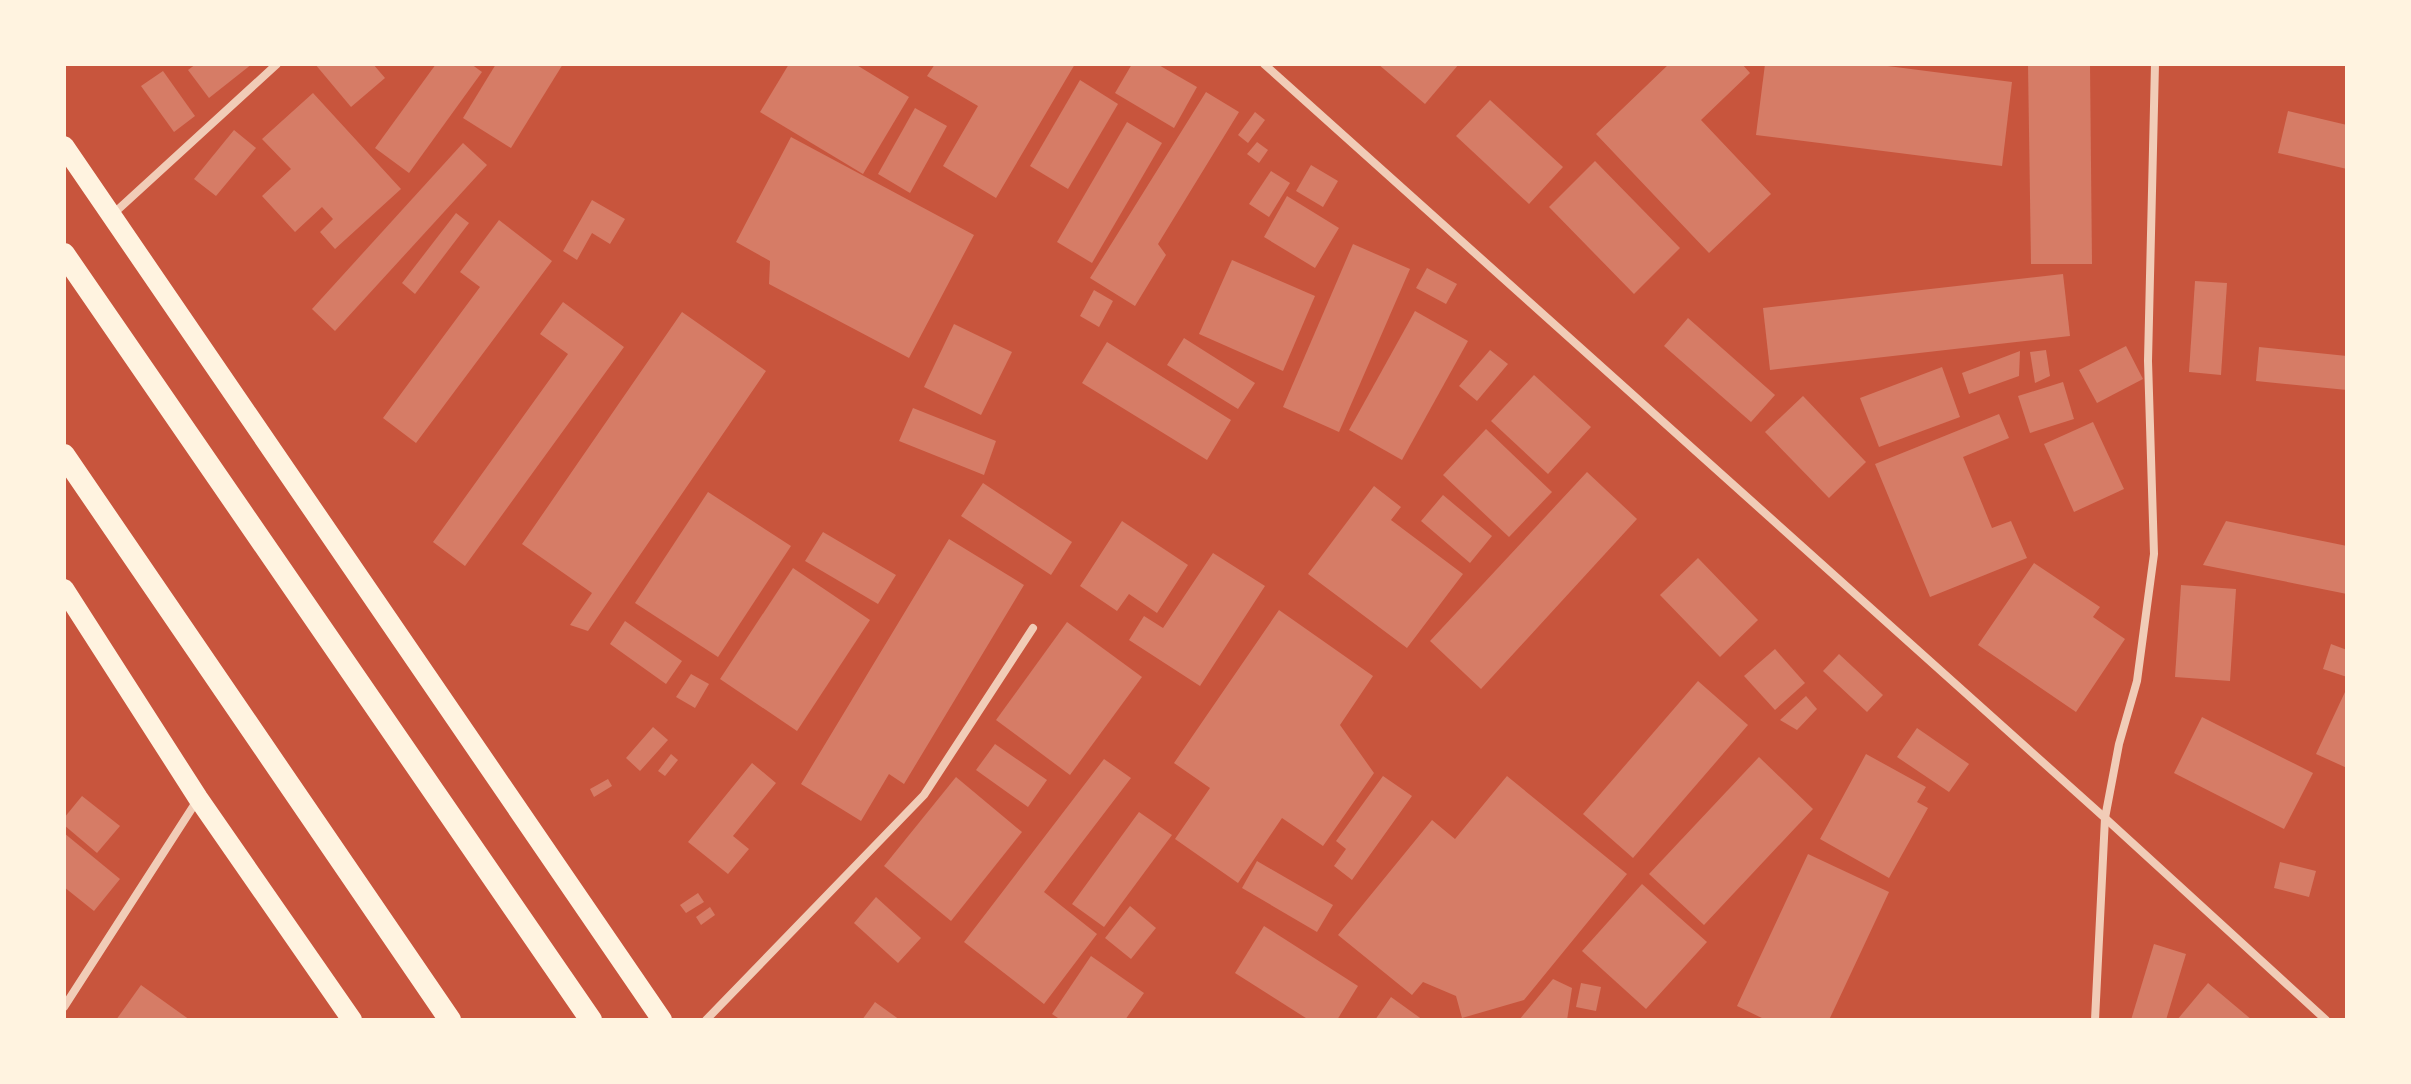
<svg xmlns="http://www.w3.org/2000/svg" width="2411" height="1084" font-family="Jost,sans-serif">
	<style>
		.building { fill: #d67c66 }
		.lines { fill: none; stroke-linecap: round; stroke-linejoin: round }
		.minor { stroke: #f1ccb7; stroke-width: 8 }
		.primary { stroke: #fff3e0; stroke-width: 20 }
		.trunk { stroke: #fff3e0; stroke-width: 22 }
	</style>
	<rect width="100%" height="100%" fill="#c8553d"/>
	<g class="building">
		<polygon points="196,64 252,64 209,98 188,70"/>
		<polygon points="315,64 373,64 385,78 351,107"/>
		<polygon points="436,64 471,64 482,72 409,173 375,148"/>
		<polygon points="496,64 563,64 511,148 463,118"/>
		<polygon points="789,64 855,64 909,97 863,174 760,112"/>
		<polygon points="935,64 1075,64 996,198 943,166 978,106 927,76"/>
		<polygon points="1132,64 1157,64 1197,87 1174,128 1115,93"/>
		<polygon points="1378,64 1459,64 1425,104"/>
		<polygon points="1669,64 1742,64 1750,73 1701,120 1771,194 1709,253 1596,134"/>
		<polygon points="1765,64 1872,64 2012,82 2002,166 1756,135"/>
		<polygon points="2028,64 2090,64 2092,264 2031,264"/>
		<polygon points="163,71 195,116 174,132 141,86"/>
		<polygon points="1080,80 1118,104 1068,189 1030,166"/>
		<polygon points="1206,92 1239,112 1158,244 1166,255 1135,306 1090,278"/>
		<polygon points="313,93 401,189 335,249 320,232 333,219 322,207 295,232 262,196 291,169 262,139"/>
		<polygon points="1490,100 1563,167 1529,204 1456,136"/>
		<polygon points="915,108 947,126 910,193 878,174"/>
		<polygon points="2288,111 2347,125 2347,169 2278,153"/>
		<polygon points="1255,112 1265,120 1248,143 1238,135"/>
		<polygon points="1127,122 1162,143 1092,263 1057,242"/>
		<polygon points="234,130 256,148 216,196 194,179"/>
		<polygon points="791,137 974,235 909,358 769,284 770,261 736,242"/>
		<polygon points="1257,142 1268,150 1259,163 1247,154"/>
		<polygon points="463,143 487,165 335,331 312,309"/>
		<polygon points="1595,161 1680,248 1634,294 1549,207"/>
		<polygon points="1311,165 1338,181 1323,207 1296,191"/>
		<polygon points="1271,171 1290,183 1269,217 1249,204"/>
		<polygon points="1287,196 1339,228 1315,268 1264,237"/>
		<polygon points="592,200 625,219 610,244 592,233 577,260 563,251"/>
		<polygon points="456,213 469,223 415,294 402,283"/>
		<polygon points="499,220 552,261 416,443 383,418 480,287 460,272"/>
		<polygon points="1353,244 1410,269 1339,432 1283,407"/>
		<polygon points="1232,260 1315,296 1283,371 1199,334"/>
		<polygon points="1427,268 1457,284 1446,304 1416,288"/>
		<polygon points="2063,274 2070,336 1770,370 1763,308"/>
		<polygon points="2195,281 2227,283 2221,375 2189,372"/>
		<polygon points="1094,290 1113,301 1099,327 1080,316"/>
		<polygon points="563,302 624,347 465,566 433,542 568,354 540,334"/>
		<polygon points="1415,311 1468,341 1402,460 1349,430"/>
		<polygon points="682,312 766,371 588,631 570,625 592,593 522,544"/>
		<polygon points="1688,318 1775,395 1751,422 1664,346"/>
		<polygon points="954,324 1012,352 981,415 924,387"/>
		<polygon points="1184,338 1255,383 1238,409 1167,365"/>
		<polygon points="1107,342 1231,420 1207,460 1082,383"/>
		<polygon points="2126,346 2143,379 2097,403 2079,370"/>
		<polygon points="2259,347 2347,356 2347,390 2256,381"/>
		<polygon points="1490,350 1508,364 1477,401 1459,386"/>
		<polygon points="2046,350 2050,376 2035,383 2030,352"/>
		<polygon points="2020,351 2019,376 1969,394 1962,373"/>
		<polygon points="1942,367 1960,417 1879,447 1860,398"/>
		<polygon points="1534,375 1591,427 1548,474 1491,421"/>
		<polygon points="2063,382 2074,419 2030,433 2018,396"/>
		<polygon points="1803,396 1866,462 1829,498 1765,432"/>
		<polygon points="913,408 996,441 984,475 899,441"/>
		<polygon points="1999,414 2009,438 1963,457 1992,528 2011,521 2027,558 1930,597 1875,464"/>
		<polygon points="2093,422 2124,489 2074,512 2044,444"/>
		<polygon points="1486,429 1552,492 1509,537 1443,475"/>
		<polygon points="1587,472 1637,519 1481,689 1430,641"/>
		<polygon points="983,483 1072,542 1051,575 961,516"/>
		<polygon points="1374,486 1401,507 1391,520 1463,574 1407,648 1308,574"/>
		<polygon points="708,492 791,546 718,657 635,603"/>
		<polygon points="1443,495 1492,536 1470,563 1421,521"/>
		<polygon points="1122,521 1188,565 1157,613 1129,594 1117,611 1080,586"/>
		<polygon points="2226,521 2347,546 2347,594 2203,565"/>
		<polygon points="823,532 896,575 878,604 805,561"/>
		<polygon points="949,539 1024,585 904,784 889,774 861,821 801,784"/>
		<polygon points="1213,553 1265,586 1200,686 1129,640 1144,616 1163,628"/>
		<polygon points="1698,558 1758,620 1720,657 1660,595"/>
		<polygon points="2034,563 2100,607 2093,617 2125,639 2076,712 1978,645"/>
		<polygon points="793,568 870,620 797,731 720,679"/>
		<polygon points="2181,585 2236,589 2230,681 2175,677"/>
		<polygon points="1279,610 1373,676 1340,725 1374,773 1323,846 1282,818 1238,883 1175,839 1210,788 1174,763"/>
		<polygon points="625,621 682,661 666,684 610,644"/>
		<polygon points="1067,622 1142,677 1070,775 996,720"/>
		<polygon points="2331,644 2347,650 2347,677 2323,669"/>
		<polygon points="1775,649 1805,683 1775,710 1744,676"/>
		<polygon points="1839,654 1883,695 1867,712 1823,671"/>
		<polygon points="691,674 709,684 695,708 676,697"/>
		<polygon points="1698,681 1748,725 1633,858 1583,814"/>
		<polygon points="2345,692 2347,693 2347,768 2316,754"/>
		<polygon points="1806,696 1817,709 1797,730 1780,720"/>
		<polygon points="2202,717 2313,773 2284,829 2174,773"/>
		<polygon points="653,727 668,740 640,771 626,758"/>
		<polygon points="1917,728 1969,764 1949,792 1897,757"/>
		<polygon points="995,744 1047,780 1028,807 976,770"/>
		<polygon points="671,754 678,760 665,776 658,771"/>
		<polygon points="1866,754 1926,787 1917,802 1928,808 1889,878 1820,839"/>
		<polygon points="1759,757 1813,809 1704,925 1649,874"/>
		<polygon points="1104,759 1131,778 1044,892 1097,934 1044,1004 964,942"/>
		<polygon points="752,763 776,783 733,836 749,849 728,874 688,842"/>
		<polygon points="1383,776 1412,796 1352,880 1334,866 1346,849 1336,841"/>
		<polygon points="1507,776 1627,874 1524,1000 1462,1018 1456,996 1423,982 1412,995 1338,935 1432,820 1455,839"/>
		<polygon points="956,777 1022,832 951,921 884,866"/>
		<polygon points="608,779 612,786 594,797 590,789"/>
		<polygon points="82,796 120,826 97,853 64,825 64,818"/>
		<polygon points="1139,812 1172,835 1104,927 1072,904"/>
		<polygon points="64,833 120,879 94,911 64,887"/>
		<polygon points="1808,854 1889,892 1829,1020 1766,1020 1737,1006"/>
		<polygon points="1257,861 1333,905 1317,932 1242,888"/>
		<polygon points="2280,862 2316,871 2309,897 2274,888"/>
		<polygon points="1642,884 1707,942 1646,1009 1582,951"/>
		<polygon points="698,893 704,902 686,913 680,905"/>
		<polygon points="876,897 921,938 898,963 854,923"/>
		<polygon points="1130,906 1156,928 1131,959 1105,938"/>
		<polygon points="710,907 715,915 701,925 696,917"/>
		<polygon points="1264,926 1358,986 1337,1020 1309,1020 1235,973"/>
		<polygon points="2154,944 2186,954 2166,1020 2131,1020"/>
		<polygon points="1091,956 1144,993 1125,1020 1061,1020 1052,1014"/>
		<polygon points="1553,979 1572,988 1567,1020 1519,1020"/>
		<polygon points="1581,983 1601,987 1596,1011 1576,1007"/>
		<polygon points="2208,983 2252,1020 2177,1020"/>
		<polygon points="141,985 190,1020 116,1020"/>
		<polygon points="1391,997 1423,1020 1375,1020"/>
		<polygon points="875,1002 900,1020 862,1020"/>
	</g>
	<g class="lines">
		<g class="minor">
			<polyline points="1264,64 2105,818 2326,1020"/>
			<polyline points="112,215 277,64"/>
			<polyline points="64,1007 198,799"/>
			<polyline points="706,1020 924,795 1033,628"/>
			<polyline points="2095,1020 2105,818 2119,744 2137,681 2154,554 2148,361 2155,64"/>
		</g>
		<g class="primary">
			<polyline points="64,146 662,1020"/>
			<polyline points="64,589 198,798 352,1020"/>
		</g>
		<g class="trunk">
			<polyline points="64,254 591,1020"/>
			<polyline points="64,455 450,1020"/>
		</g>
	</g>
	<rect width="2411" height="1084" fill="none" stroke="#fff3e0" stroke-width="132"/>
</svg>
